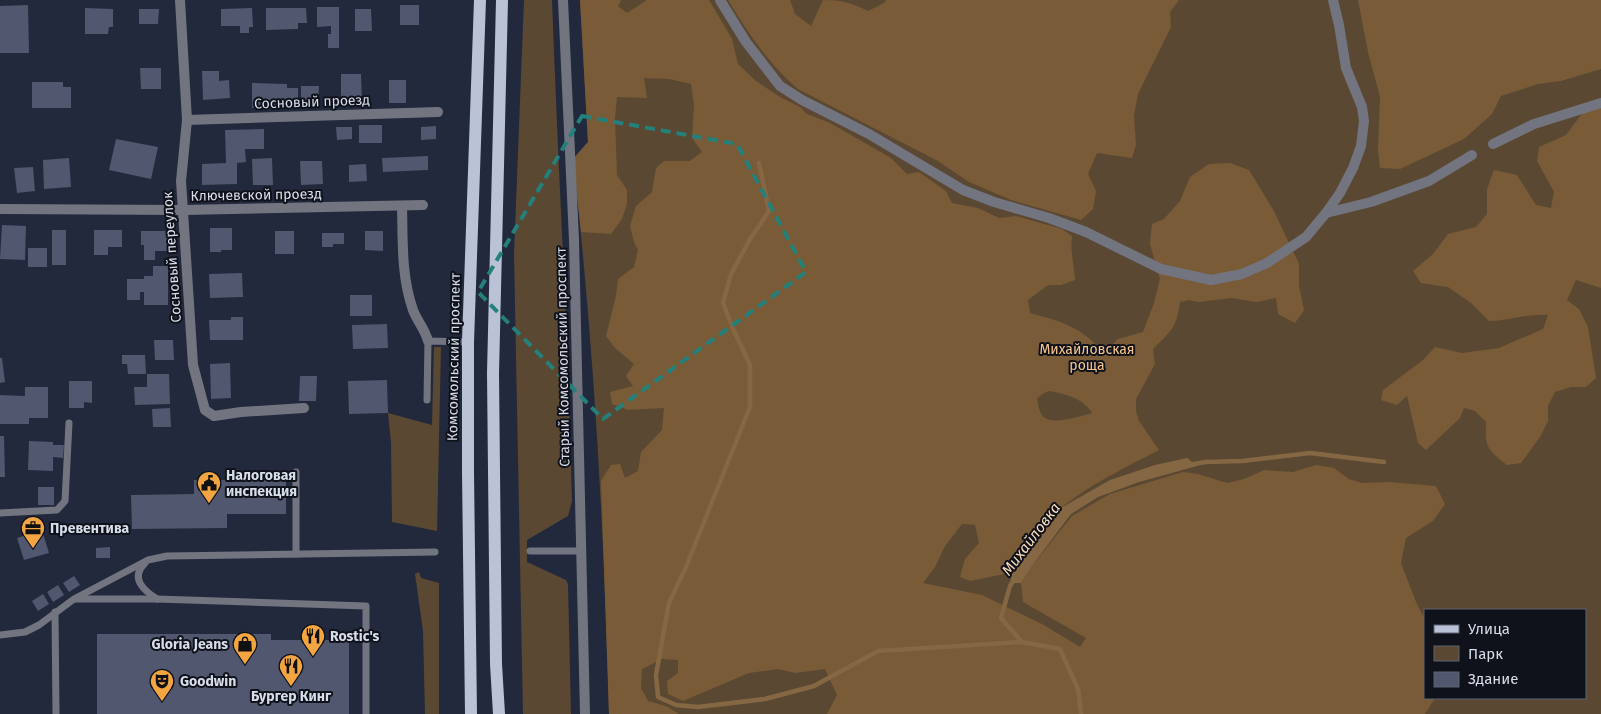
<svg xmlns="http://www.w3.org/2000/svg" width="1601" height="714" font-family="'Fira Sans',sans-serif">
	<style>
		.green { fill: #5b4832; fill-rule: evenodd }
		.forest { fill: #795b38; fill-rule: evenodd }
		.water { fill: #866744 }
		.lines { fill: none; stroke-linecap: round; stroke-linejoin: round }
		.stream { stroke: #866744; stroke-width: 4.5 }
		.building { fill: #50576e }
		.service { stroke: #727580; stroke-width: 7 }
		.pedestrian { stroke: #727580; stroke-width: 10 }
		.minor { stroke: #727580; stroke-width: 10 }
		.primary { stroke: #bac2d8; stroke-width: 12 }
		.marked { fill: none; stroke: #23807a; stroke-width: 4; stroke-dasharray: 10 6; stroke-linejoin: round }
		.labels { text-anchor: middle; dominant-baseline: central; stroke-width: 4; stroke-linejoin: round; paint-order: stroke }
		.street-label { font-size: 14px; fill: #d8ddea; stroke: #0f121b }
		.park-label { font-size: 14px; fill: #f8c58c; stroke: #0f121b }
		.poi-label { font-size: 14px; font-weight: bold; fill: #d8ddea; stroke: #0f121b; text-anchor: start }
		.water-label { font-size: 15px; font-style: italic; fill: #fcddbb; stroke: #0f121b }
	</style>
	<rect width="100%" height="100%" fill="#22293c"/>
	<g class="green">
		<path d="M524 0H552C558 167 568 334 572 501L568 516 527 540V562L566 580 568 584 571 714H523L514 254Z"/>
		<path d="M580 0H1601V714H609C604 529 594 344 573 159L588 142ZM1425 610H1585V698H1425Z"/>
		<polygon points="434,347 441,347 437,531 392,522 391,443 388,413 432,425"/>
		<polygon points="419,572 421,578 439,583 439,714 425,714 423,631 415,574"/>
	</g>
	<g class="forest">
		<path d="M580 0H621L618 6 627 13 647 0H709L732 39 738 64 756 81 780 97 800 107 807 114 830 123 891 158 907 174 919 172 946 191 952 203 978 208 999 218 1016 216 1062 229 1072 236C1070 252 1074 264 1075 280L1061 285H1048L1028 300 1030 313C1064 322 1078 326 1104 352L1118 339 1143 332 1154 303 1160 279 1150 244 1152 224 1164 219 1180 201 1190 177 1209 164 1230 163 1249 170 1274 211 1299 264V286L1304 310 1295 323 1278 314 1276 298 1257 302 1231 298 1198 302 1189 300 1180 302C1177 328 1170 332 1153 349L1155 364 1136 399V411L1139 421 1159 450C1126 467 1091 484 1062 507 1043 522 1023 553 1009 573L970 581 960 577 965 559 979 543 975 525 962 524 945 546 935 567 923 583 982 595 1042 624 1080 647 1086 638 1023 602 1021 583 1034 563 1072 516 1110 494 1183 472 1198 474 1227 483 1244 479 1264 470 1293 472 1316 465 1334 468 1349 479 1362 483 1389 482 1436 486 1445 504 1433 521 1406 538 1401 563 1416 602 1425 620V698H1435L1425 714H827L837 695 825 669 796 673 778 669 749 673 683 701 668 694 667 681 678 673V660L662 659 642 669 641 688 648 701 666 706 679 714H609L601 481 611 465 620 464 625 478 638 471 641 452 662 430 664 408 628 410 612 404 610 392 633 386 626 376 634 364 615 348 606 336 616 296 618 279 634 267 638 250 634 242 630 226 636 206 652 192 656 168 664 161H690L702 152 692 138 694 105 691 84 669 79 644 78 647 98 617 97 615 118 617 175 627 190V204L622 219 611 234 581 232 573 159 588 142ZM1049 391C1065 394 1083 398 1092 413 1080 416 1050 427 1042 415 1039 411 1038 403 1037 399L1042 394Z"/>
		<path d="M728 0H790L795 14 811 26 823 0C840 0 853 3 868 11L884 3 886 0H1179L1170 12 1171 27 1138 94 1134 116 1136 145 1132 158 1097 153 1088 174 1096 191 1093 209 1081 220 1011 200 969 182 938 161 798 89C767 62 749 34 728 0Z"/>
		<polygon points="1358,0 1601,0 1601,69 1561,81 1538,84 1501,96 1492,114 1464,139 1400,169 1380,168 1378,150 1380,97 1368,52"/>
		<path d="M1601 108V288L1576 280 1567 300 1579 309 1588 327 1596 378 1586 387H1571L1555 392 1548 406V421L1540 437 1521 463 1507 465C1487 449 1485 448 1486 422L1475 411 1464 408 1460 418 1426 450 1418 443 1407 396 1397 405 1381 400 1383 390 1423 360 1435 347 1462 353 1499 348 1543 329 1548 315C1529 313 1509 321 1489 321L1471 303 1448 287 1421 283 1413 271 1433 254 1448 234 1476 227 1487 214V189L1494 170 1517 175 1536 205 1551 208 1554 192 1537 161 1539 147 1566 135 1584 111Z"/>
	</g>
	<polygon class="water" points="1187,458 1197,466 1139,482 1098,497 1071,514 1034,563 1021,583 1012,583 1009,573 1034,539 1061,508 1110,480 1155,465"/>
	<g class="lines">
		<g class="stream">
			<polyline points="759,163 769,211 749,241 731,274 723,303 734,331 750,365 750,407 686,567 669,603 656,675 658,697 676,705 698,707 765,699 814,686 878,651 1022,642"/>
			<polyline points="1189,465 1205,462 1242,461 1310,453 1384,462"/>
			<polyline points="1015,578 1010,586 1001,618 1022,642 1060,649 1078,689 1081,714"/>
		</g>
	</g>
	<g class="building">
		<polygon points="28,5 29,53 0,53 0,6"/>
		<rect x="400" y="5" width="19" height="20"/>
		<polygon points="317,7 339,7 339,48 328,48 328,34 331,34 331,26 317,27"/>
		<polygon points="85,8 113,9 113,27 109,27 108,34 85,34"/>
		<polygon points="252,8 253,27 249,27 249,33 240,33 240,26 221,26 221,9"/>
		<polygon points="266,8 306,8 307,23 298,23 298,29 266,30"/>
		<polygon points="139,9 159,9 158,24 139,24"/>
		<polygon points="355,9 371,9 372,31 355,31"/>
		<polygon points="140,68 161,68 161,89 141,89"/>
		<polygon points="202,71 219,71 219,81 229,80 230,98 203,100"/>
		<polygon points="341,74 361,74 362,103 341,103"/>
		<rect x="389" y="80" width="17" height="23"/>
		<polygon points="32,82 63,82 63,87 71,87 71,108 32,108"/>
		<polygon points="252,83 287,84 287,88 298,88 298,108 252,108"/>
		<polygon points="301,86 319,86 318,106 301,106"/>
		<rect x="359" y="125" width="23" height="18"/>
		<polygon points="436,126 436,139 421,140 421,127"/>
		<polygon points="336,127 352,127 352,139 337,140"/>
		<polygon points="264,129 264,149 245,149 246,162 237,163 237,184 202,185 202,164 226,163 225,130"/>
		<polygon points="116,139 158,147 151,179 109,170"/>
		<polygon points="428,156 428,170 383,172 382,158"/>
		<polygon points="69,158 71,187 44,189 43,160"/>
		<polygon points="272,158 273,185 253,185 252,159"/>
		<polygon points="300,161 322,161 323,184 301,185"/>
		<polygon points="366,164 367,181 349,182 349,165"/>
		<polygon points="33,167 35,191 17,193 14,168"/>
		<polygon points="2,225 26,226 25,260 0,259"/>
		<polygon points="210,228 232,228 232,250 221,250 221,252 210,252"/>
		<rect x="52" y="230" width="14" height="35"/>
		<polygon points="94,230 122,230 122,247 108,247 108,255 94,255"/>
		<polygon points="141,231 167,231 167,251 155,251 155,260 144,260 144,245 141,245"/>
		<rect x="275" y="231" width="19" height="23"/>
		<polygon points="365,231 383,231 383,251 365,250"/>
		<polygon points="322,233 344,233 344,244 333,244 333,247 322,247"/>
		<rect x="28" y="248" width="19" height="19"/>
		<polygon points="153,266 168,266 168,305 144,305 144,292 140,292 140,300 127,300 127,279 144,279 144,276 153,276"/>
		<polygon points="242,273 243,297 210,298 209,274"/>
		<rect x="350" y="295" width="22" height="21"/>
		<polygon points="231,317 243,317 243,340 210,340 209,320 231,320"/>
		<polygon points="387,324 388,348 353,349 352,325"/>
		<polygon points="154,340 173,340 174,360 155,360"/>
		<polygon points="122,355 145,355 146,374 128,374 127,364 122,364"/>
		<polygon points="0,358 2,358 5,382 0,383"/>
		<polygon points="230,363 231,398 211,399 210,364"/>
		<polygon points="147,374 169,374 170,404 135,405 134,387 147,387"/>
		<polygon points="300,376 317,376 316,401 299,401"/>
		<polygon points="387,380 388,413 349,414 348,381"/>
		<polygon points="69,381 92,381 92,403 84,402 84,408 69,408"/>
		<polygon points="25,387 48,387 48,418 29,418 29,424 0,424 0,395 25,396"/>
		<polygon points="170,408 171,427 153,427 152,409"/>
		<polygon points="0,436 4,436 5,477 0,477"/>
		<polygon points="29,441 53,442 53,445 64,445 63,458 53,457 53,471 28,470"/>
		<polygon points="194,480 286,480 286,514 227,514 227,528 132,529 131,495 194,494"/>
		<rect x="38" y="487" width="16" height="18"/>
		<polygon points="42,530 49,553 24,560 17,538"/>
		<polygon points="110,547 110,558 96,558 96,548"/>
		<polygon points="74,576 80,585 69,592 63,583"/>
		<polygon points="58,585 64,595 53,602 47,592"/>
		<polygon points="43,594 49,604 38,611 32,601"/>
		<polygon points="97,634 271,634 271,640 349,640 349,714 97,714"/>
	</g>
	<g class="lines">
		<g class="service">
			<polyline points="427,400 428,341 468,342"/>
			<polyline points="0,513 57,510 65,501 69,423"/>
			<polyline points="530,551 581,551"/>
			<polyline points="296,554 296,472"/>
			<path d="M145 563C130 578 143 590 157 599"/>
			<polyline points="75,599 157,599 366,606 366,714"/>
			<polyline points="55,612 56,714"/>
			<polyline points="0,635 25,632 39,625 74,599 148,560 167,556 435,552"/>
		</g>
		<g class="pedestrian">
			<polyline points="720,0 746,42 780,86 802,100 869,134 963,190 994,202 1049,218 1086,232 1161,269 1211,280 1242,274 1267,263 1306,237 1326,213 1340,193 1353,168 1361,146 1364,121 1362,107 1346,68 1339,25 1333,0"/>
			<polyline points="1493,144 1534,124 1601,103"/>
			<polyline points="1326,213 1371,202 1429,181 1472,155"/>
		</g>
		<g class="minor">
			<polyline points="180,0 187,120 181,181 193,365 205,410 214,416 241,412 304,408"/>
			<polyline points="563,0 574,240 585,714"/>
			<polyline points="187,120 438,112"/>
			<path d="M402 206C403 241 401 276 413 310 417 321 425 329 428 341"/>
			<polyline points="0,209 184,210 423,205"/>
		</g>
		<g class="primary">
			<polyline points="471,714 468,472 468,342 480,0"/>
			<polyline points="499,714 496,664 493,373 502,0"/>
		</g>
	</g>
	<path class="marked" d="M582 116 737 144 806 272 603 419 478 292Z"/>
	<defs>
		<g id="civic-pin" transform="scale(1.25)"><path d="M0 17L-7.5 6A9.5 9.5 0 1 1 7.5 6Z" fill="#f2a541" stroke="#0f121b"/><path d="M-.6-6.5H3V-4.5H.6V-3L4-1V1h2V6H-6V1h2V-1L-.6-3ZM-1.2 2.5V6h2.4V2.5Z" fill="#111"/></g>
		<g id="office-pin" transform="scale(1.25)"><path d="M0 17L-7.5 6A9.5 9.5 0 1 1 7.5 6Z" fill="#f2a541" stroke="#0f121b"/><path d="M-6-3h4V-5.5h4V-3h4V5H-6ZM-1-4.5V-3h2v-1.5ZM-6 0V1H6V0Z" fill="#111"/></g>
		<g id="restaurant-pin" transform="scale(1.25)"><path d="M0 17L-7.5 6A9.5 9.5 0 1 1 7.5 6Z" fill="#f2a541" stroke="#0f121b"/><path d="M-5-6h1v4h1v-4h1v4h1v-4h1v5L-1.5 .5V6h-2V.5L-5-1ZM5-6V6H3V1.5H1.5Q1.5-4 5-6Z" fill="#111"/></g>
		<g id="shop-pin" transform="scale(1.25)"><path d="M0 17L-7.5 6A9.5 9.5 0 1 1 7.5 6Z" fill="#f2a541" stroke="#0f121b"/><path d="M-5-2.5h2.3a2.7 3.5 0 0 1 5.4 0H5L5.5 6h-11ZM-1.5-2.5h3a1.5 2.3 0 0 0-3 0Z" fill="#111"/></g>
		<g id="theatre-pin" transform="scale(1.25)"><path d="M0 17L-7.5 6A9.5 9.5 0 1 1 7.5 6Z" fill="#f2a541" stroke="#0f121b"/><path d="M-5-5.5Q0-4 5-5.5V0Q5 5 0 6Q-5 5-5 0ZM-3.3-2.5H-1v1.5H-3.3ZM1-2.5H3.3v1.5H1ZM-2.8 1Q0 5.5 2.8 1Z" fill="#111"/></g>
	</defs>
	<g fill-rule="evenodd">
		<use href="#civic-pin" x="209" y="483"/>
		<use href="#office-pin" x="33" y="528"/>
		<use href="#restaurant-pin" x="313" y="636"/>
		<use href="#shop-pin" x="245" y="644"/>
		<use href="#restaurant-pin" x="291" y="666"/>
		<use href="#theatre-pin" x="162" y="681"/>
	</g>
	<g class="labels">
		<g class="street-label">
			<text transform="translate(312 102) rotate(-2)">Сосновый проезд</text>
			<text transform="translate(256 195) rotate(-1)">Ключевской проезд</text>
			<text transform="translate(172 257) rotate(-94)">Сосновый переулок</text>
			<text transform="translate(454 357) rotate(-89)">Комсомольский проспект</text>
			<text transform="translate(563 357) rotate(-91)">Старый Комсомольский проспект</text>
		</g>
		<g class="park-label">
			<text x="1087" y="349">Михайловская<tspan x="1087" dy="16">роща</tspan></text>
		</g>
		<g class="poi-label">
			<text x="226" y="475">Налоговая<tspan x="226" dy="16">инспекция</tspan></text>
			<text x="50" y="528">Превентива</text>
			<text x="330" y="636">Rostic's</text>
			<text x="228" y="644" text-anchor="end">Gloria Jeans</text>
			<text x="180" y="681">Goodwin</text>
			<text x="291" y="696" text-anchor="middle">Бургер Кинг</text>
		</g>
		<g class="water-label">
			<text transform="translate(1031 539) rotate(-53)">Михайловка</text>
		</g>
	</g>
	<rect x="1424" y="609" width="162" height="90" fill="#0f121b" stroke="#5f636e"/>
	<rect x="1434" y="625" width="25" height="8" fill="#bac2d8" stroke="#5f636e"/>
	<text x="1468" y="634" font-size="15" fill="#d8ddea">Улица</text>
	<rect x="1434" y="646" width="25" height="15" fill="#5b4832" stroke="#5f636e"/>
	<text x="1468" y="659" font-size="15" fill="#d8ddea">Парк</text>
	<rect x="1434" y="672" width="25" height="15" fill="#50576e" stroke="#5f636e"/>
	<text x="1468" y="684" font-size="15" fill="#d8ddea">Здание</text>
</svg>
